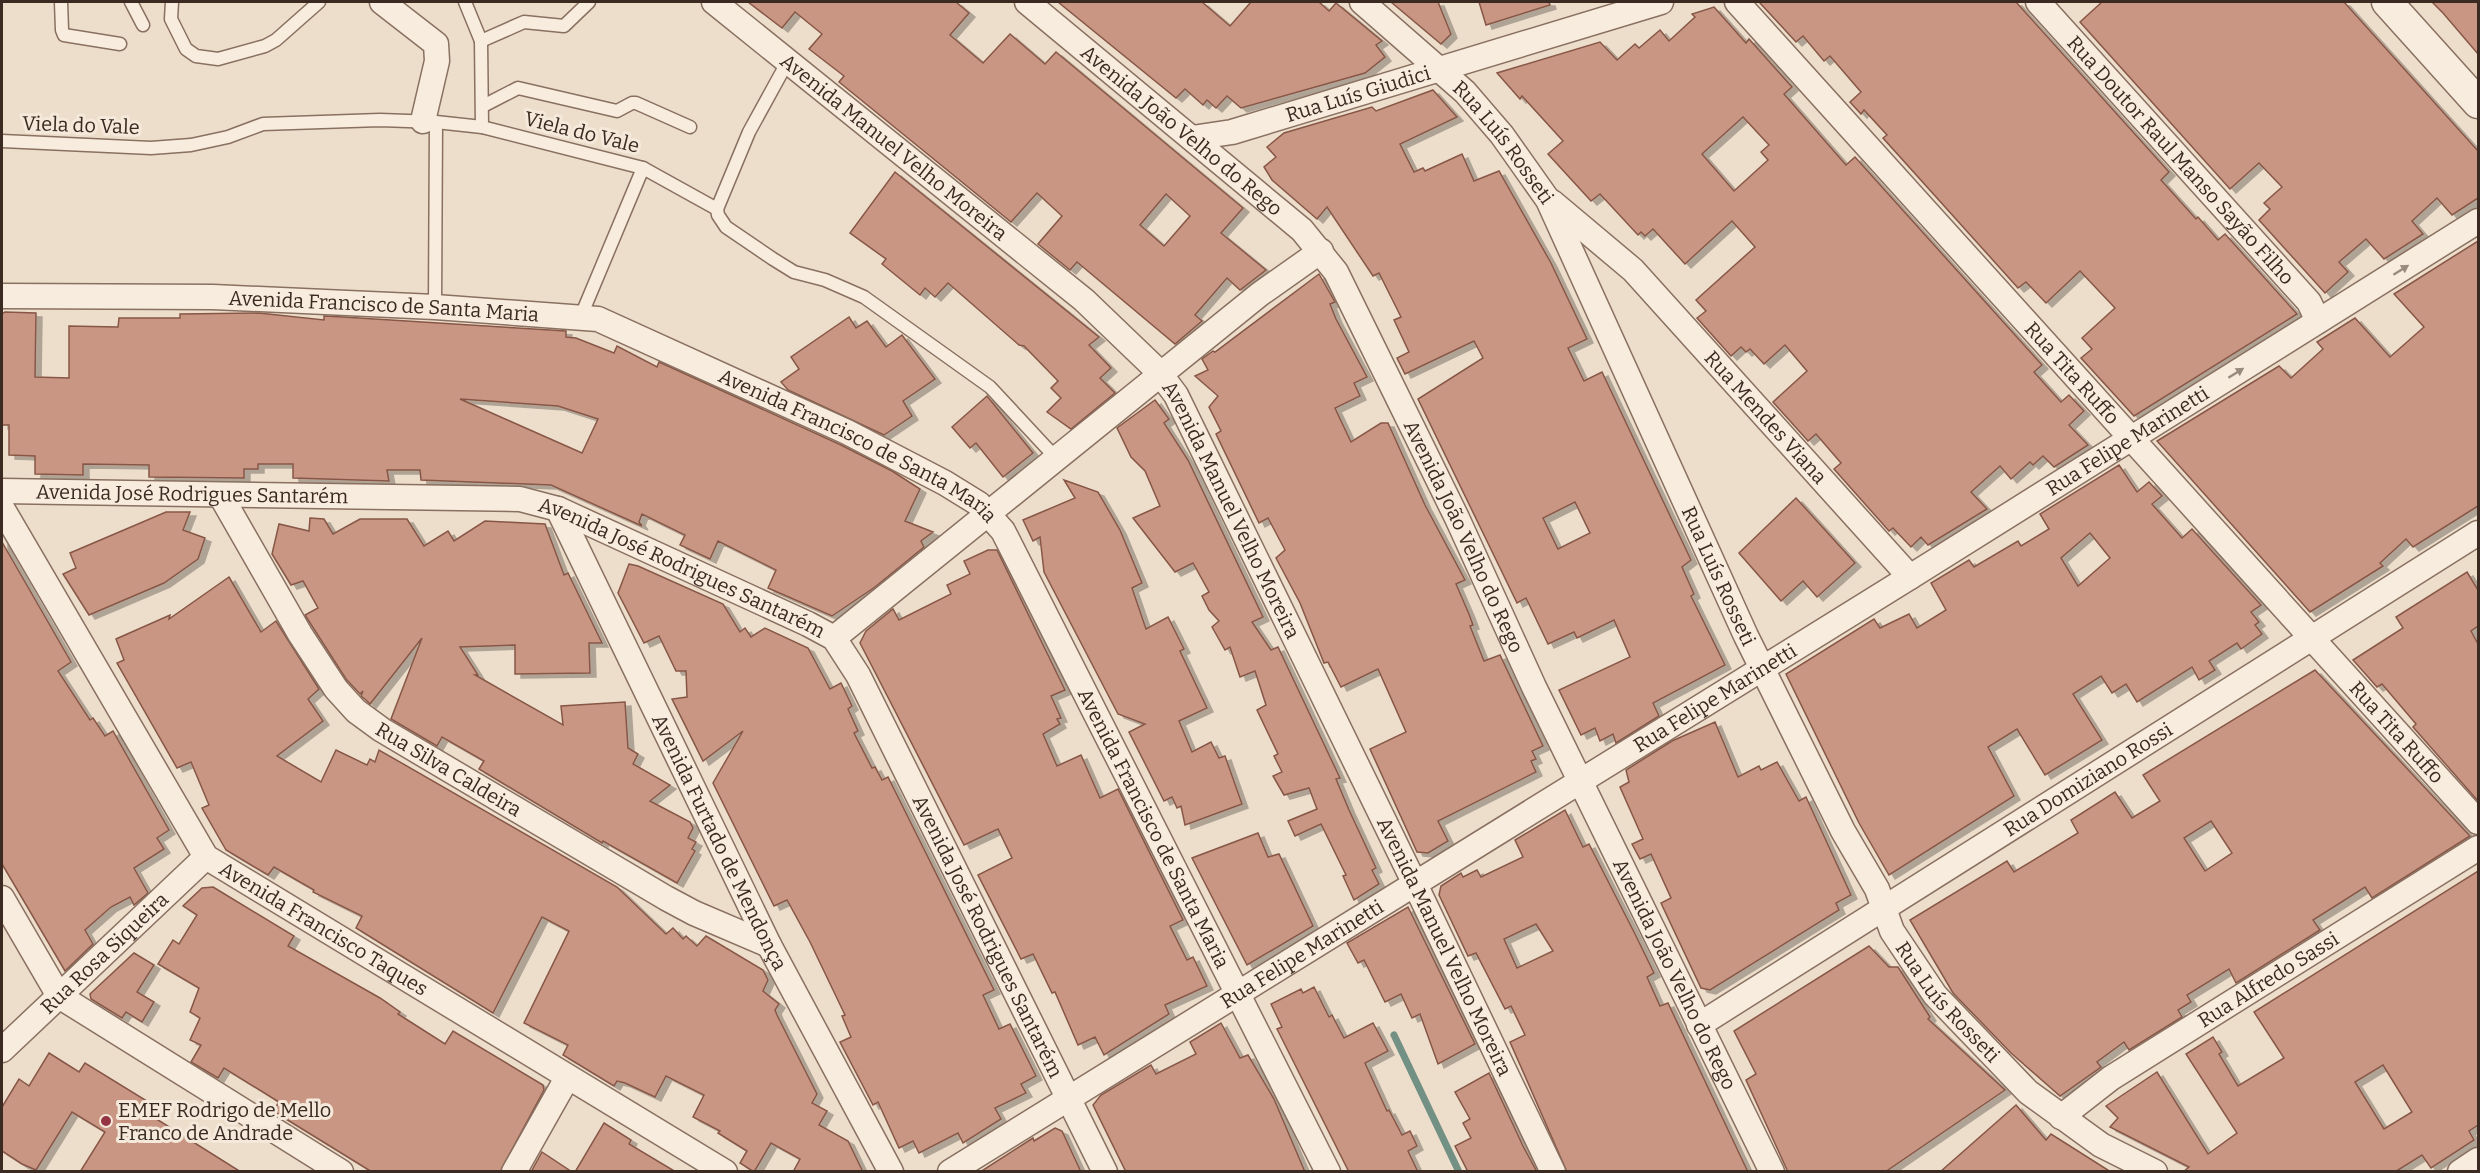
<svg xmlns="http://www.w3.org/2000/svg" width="2480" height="1173" font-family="Bitter,serif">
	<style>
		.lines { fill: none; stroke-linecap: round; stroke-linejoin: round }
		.stream { stroke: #729084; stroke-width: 7 }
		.building { fill: #c89683; stroke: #875747; stroke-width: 1.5; fill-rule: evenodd; filter: url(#shadow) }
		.service-casing { stroke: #897060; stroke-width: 15 }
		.minor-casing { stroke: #897060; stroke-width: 27 }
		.tertiary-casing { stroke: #897060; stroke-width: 33 }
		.service { stroke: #f8ecde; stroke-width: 12 }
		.minor { stroke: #f8ecde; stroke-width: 24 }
		.tertiary { stroke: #f8ecde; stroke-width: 30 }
		.oneway { fill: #9a8b80 }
		.poi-dot { fill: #953342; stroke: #f4e9da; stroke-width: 2 }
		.labels { text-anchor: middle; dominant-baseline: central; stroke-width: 6; stroke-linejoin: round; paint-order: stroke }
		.street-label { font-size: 20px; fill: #3b2a22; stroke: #f4e9da }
		.poi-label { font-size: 20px; fill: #3b2a22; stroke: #f4e9da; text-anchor: start }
	</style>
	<defs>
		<filter id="shadow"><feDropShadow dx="6" dy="4" stdDeviation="0" flood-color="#0004"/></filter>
	</defs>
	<rect width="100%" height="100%" fill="#eddecb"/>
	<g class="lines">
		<polyline class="stream" points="1394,1035 1459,1172"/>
	</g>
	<g class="building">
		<path d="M748 2H956L969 13 950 35 983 63 1010 34 1045 64 1056 52 1243 208 1221 233 1266 270 1240 290 1227 278 1195 315 1202 321 1175 344 1077 262 1070 270 1038 244 1062 216 1037 193 1011 222 839 82 844 76 809 49 822 34 795 12 782 28ZM1166 194 1190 216 1164 246 1140 225Z"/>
		<polygon points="1058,2 1202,2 1230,26 1251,2 1319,2 1329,11 1336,3 1382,41 1376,45 1385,57 1365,73 1241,108 1227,96 1216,108 1207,100 1203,105 1185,89 1176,98"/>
		<polygon points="1391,2 1438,2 1451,34 1441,44"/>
		<polygon points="1479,2 1549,2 1550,5 1486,25"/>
		<polygon points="1759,2 2016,2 2169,172 2161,180 2196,219 2198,217 2218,240 2225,234 2297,314 2134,416 2081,358 2092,349 2082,338 2115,308 2080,271 2046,303 2026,282 2018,288 1883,138 1887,135 1864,110 1861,114 1850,102 1861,92 1830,56 1824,61 1803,36 1796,42"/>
		<polygon points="2102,2 2344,2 2478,151 2478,198 2452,215 2437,198 2412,221 2423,234 2384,259 2366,239 2339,262 2348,272 2325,293 2259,220 2270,209 2264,203 2282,187 2259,163 2230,189 2080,22"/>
		<polygon points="2432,2 2478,2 2478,54 2443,13"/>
		<path d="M1714 7 1746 43 1749 39 1792 87 1784 94 1846 165 1855 157 2042 365 2034 372 2061 402 2069 395 2084 411 2069 425 2088 445 2054 467 2043 456 2033 465 2030 462 2011 479 2000 466 1971 492 1987 509 1928 545 1921 537 1911 547 1893 528 1889 531 1834 469 1841 463 1816 434 1808 441 1773 402 1807 371 1785 345 1764 364 1750 349 1746 352 1741 347 1731 356 1697 318 1706 311 1696 300 1755 247 1732 221 1685 264 1653 229 1645 236 1641 232 1638 235 1600 194 1591 201 1548 154 1563 141 1522 96 1520 99 1497 73 1600 42 1617 60 1635 44 1639 48 1660 30 1669 41 1695 17 1692 14ZM1743 117 1769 145 1761 152 1768 160 1734 191 1702 154Z"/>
		<path d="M1433 90 1457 117 1400 144 1414 172 1423 168 1425 171 1462 154 1474 181 1499 171 1551 263 1587 339 1568 348 1584 381 1602 372 1691 560 1682 567 1694 594 1691 596 1725 665 1653 703 1659 716 1616 743 1613 734 1600 741 1595 728 1581 735 1559 690 1630 657 1614 620 1577 638 1574 632 1548 644 1526 598 1517 603 1418 399 1483 358 1474 341 1405 374 1397 358 1409 352 1394 320 1401 317 1379 273 1373 276 1327 207 1317 219 1272 180 1264 167 1276 157 1267 147 1284 133 1372 107 1376 111ZM1575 502 1590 533 1558 549 1543 518Z"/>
		<polygon points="895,172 1099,337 1089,345 1111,368 1100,378 1115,393 1071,429 1047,412 1061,398 1051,388 1058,381 1024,346 1019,345 948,283 935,297 925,288 920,295 882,264 886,259 850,233"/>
		<polygon points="2478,241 2478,506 2413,547 2406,539 2380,563 2383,566 2310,612 2157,441 2279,366 2291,378 2323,349 2317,342 2355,318 2390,357 2424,327 2394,294"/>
		<polygon points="1319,274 1335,302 1330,304 1336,319 1367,377 1354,383 1360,396 1335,408 1351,442 1381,423 1388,423 1425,505 1465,580 1456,584 1469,614 1473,625 1470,626 1484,661 1500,655 1543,746 1532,751 1536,759 1531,761 1536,772 1438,821 1448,841 1428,853 1417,852 1370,749 1406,732 1378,669 1341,687 1328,662 1324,663 1300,603 1276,558 1285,550 1268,518 1259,523 1216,434 1221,431 1209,407 1218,396 1195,376 1208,370 1202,359 1213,351 1215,352"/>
		<path d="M5 312 36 313 35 377 69 378V326L118 327 119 318H180V314L259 313 324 320V316L343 317 566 331V337L576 338 614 353 617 346 657 367 659 362 841 445 892 471 920 489 905 521 933 532 921 541 924 547 875 587 832 616 768 588 776 570 718 541 710 559 680 545 685 535 642 514 639 522 642 526 551 485 421 480 420 470H387L389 481 293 478V464H258V469H244V478L149 477V465L83 464V475L35 474V456L9 455V425H2V314ZM460 399 558 406 598 419 582 453Z"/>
		<polygon points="849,317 856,328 867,321 886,347 902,335 935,379 903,401 912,416 884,435 788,390 781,382 799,369 791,357"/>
		<polygon points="987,396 1033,453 1003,477 976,443 970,448 952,427"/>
		<polygon points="1155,400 1169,419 1164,423 1188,460 1263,617 1252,622 1271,650 1278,647 1340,778 1336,779 1349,810 1376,868 1372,870 1379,884 1354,900 1343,876 1346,875 1321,824 1295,836 1288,821 1317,809 1309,788 1284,795 1273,776 1282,772 1274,756 1278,754 1257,710 1266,705 1255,671 1240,677 1230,647 1225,650 1212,627 1219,621 1209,610 1202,596 1209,592 1193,563 1175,572 1133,518 1160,506 1145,471 1131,457 1117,428"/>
		<path d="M2119 465 2137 492 2149 482 2162 496 2152 504 2182 538 2192 529 2261 605 2251 612 2259 622 2255 625 2262 634 2241 649 2237 643 2209 661 2215 670 2199 680 2192 667 2137 702 2126 684 2112 693 2101 676 2073 694 2102 740 2045 775 2017 729 1988 747 2014 796 1889 875 1859 823 1786 674 1874 619 1880 628 1909 614 1917 628 1946 610 1931 583 1969 560 1974 567 2018 541 2021 546 2049 529 2040 514ZM2090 533 2110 558 2078 586 2061 558Z"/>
		<polygon points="1064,480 1098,492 1120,530 1142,583 1132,588 1146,629 1168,617 1184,649 1180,651 1207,708 1179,721 1192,752 1211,742 1219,758 1225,756 1242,804 1185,825 1181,806 1177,808 1172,797 1164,801 1129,732 1145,724 1118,714 1044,572 1040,537 1033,541 1023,520 1075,498"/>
		<polygon points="1796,498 1855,563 1817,597 1803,581 1781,601 1739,553"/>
		<polygon points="166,512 190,512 183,530 205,538 198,559 164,583 89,615 63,574 76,568 70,553"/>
		<polygon points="310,518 324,519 333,534 360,519 407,519 424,546 448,531 454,541 485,521 545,524 564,575 568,573 602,643 589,643 590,673 515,674 515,645 460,647 478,675 475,675 563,725 561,706 625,702 628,748 638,754 633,764 670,785 650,801 690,822 693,828 688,838 696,842 692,849 695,851 677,883 603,841 602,843 479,769 484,761 442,737 437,746 391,719 422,638 370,704 366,700 361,696 363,691 360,694 346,679 305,615 318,608 303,581 291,585 272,554 279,524 309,531"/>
		<polygon points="2,542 71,662 58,671 90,720 93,718 105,736 113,731 169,830 157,838 164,849 134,868 148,893 134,905 130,897 111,907 85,930 93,944 65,971 2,864"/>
		<polygon points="988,550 997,550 1065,690 1051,696 1061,718 1057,719 1060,724 1043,734 1057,766 1081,755 1100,798 1118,789 1183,920 1170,926 1187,960 1193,957 1207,986 1165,1005 1169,1014 1104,1055 1095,1037 1078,1045 1055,992 1052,993 1033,954 1021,959 978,875 1012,858 998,829 964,845 860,643 866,631 893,609 899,620 951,594 947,585 970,574 964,561"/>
		<polygon points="629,564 638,566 723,604 740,632 745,628 751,637 765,628 808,648 830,689 841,683 852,706 848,709 858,731 854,733 872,768 875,767 882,780 888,777 994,990 983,995 999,1029 1010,1024 1036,1076 1021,1084 1026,1093 995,1108 1001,1119 963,1143 958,1133 919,1153 913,1141 899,1148 878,1102 873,1105 840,1042 851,1037 842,1016 845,1015 810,942 787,900 774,906 713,783 743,731 703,761 672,699 687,697 686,671 676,671 659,636 644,643 618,593"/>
		<polygon points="2467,572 2478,590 2478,626 2471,631 2478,644 2478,801 2413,727 2416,724 2382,684 2377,687 2353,660 2403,628 2396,617"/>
		<polygon points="229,577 261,632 276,621 319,689 308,699 323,721 277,756 321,782 336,750 367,765 370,759 375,762 379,750 617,887 666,934 673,928 683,939 686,936 697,946 706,936 763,970 768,980 763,991 779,1004 775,1010 777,1015 817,1094 812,1103 827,1111 819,1125 848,1141 863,1172 793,1172 800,1159 771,1143 754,1172 740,1163 747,1151 718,1133 720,1131 693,1117 704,1095 666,1076 655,1097 625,1083 617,1081 614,1086 563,1055 568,1045 524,1023 569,931 542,917 493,1013 356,928 362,916 313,892 314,890 274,867 268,875 226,850 202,808 209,805 191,762 177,768 117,663 124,660 116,639 170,615 169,619"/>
		<path d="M2315 670 2470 836 2372 898 2365 887 2340 903 2313 920 2320 930 2236 983 2229 969 2187 995 2191 1002 2178 1010 2182 1017 2129 1050 2124 1042 2097 1062 2101 1067 2060 1096 2011 1053 1953 993 1910 920 2007 861 2014 872 2078 833 2071 820 2115 792 2132 818 2160 801 2143 775ZM2211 821 2232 853 2205 871 2184 838Z"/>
		<polygon points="1715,722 1738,777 1759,766 1761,770 1777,762 1799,801 1806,797 1851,895 1836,903 1839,910 1710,990 1701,988 1661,903 1671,898 1651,854 1640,859 1632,844 1643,839 1620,787 1629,782 1626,770 1672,741"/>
		<path d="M1565 810 1583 847 1589 844 1634 932 1654 973 1647 977 1660 1006 1668 1003 1748 1172H1567L1510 1042 1525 1035 1511 1006 1505 1009 1476 953 1468 956 1439 895 1441 886 1461 873 1463 877 1477 870 1481 877 1523 857 1515 840ZM1536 924 1553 951 1517 968 1504 939Z"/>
		<polygon points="1258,833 1268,857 1279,854 1313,926 1247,965 1192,858"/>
		<path d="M2478 871V1125L2469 1131 2474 1140 2431 1168 2422 1155 2395 1172H2183L2189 1167 2110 1127 2118 1118 2106 1106 2157 1072 2208 1154 2237 1133 2186 1054 2213 1037 2222 1052 2219 1054 2238 1086 2284 1058 2254 1012ZM2383 1065 2412 1112 2384 1129 2355 1082Z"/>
		<polygon points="213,887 294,936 288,946 380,998 400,1012 398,1014 445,1044 453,1031 543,1085 544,1090 500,1172 372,1172 273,1111 279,1102 224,1068 218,1078 191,1062 201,1045 190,1040 200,1018 190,1012 199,988 158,964 173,940 179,944 197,915 183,906 202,888"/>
		<polygon points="1408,907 1475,1044 1438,1064 1420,1014 1412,1018 1401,994 1385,1002 1364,960 1358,963 1347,943"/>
		<polygon points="1869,946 1889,967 1898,967 1930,1017 1928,1019 2005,1090 1885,1172 1788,1172 1746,1080 1756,1074 1734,1031"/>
		<polygon points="134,953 154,965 137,992 154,1002 142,1022 126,1012 122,1018 91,999 90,994"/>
		<polygon points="1314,987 1329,1017 1332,1015 1344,1038 1373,1023 1388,1051 1365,1063 1387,1111 1389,1110 1402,1135 1410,1131 1417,1146 1408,1151 1418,1172 1349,1172 1277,1029 1282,1027 1271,1004 1301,989 1303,993"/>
		<polygon points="1221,1023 1240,1058 1248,1055 1274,1099 1305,1172 1126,1172 1093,1105 1101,1095 1151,1065 1156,1074 1196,1054 1190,1042"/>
		<polygon points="49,1053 79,1072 85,1063 155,1106 150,1115 241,1172 80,1172 105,1132 72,1112 36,1170 22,1164 2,1151 2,1107 19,1079 29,1086"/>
		<polygon points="1489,1073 1523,1146 1537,1172 1468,1172 1455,1146 1471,1138 1463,1123 1470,1119 1455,1092"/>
		<polygon points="2016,1105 2046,1140 2051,1134 2111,1172 1940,1172"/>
		<polygon points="604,1123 631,1140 629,1144 676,1172 575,1172"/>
		<polygon points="1055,1128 1062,1131 1081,1172 980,1172 1033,1138 1034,1141"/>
		<polygon points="542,1152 572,1172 531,1172"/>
	</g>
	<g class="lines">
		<g class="service-casing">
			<g id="service">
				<polyline points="61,2 62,30 64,35 120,44"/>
				<polyline points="131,2 143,25"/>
				<polyline points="172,2 171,19 186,49 196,56 218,59 265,46 276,40 319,2"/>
				<polyline points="465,2 481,41 482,127"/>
				<polyline points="481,41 524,22 564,26 589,2"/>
				<polyline points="483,106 518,88 617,111 632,103 636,103 690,127"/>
				<polyline points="2,141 151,148 191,145 228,137 263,124 380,120 436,122 482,127 643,168 717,209 718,215 726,227 773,259 794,272 825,280 864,297 990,387 1056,458"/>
				<polyline points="717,209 749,132 788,61"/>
				<polyline points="435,307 436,122"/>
				<polyline points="581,316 643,168"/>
			</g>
		</g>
		<g class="minor-casing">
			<g id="minor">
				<polyline points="382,2 436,44 437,61 423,121"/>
				<path id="s1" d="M714 2 1084 300 1158 371 1176 395 1414 882 1553 1172"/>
				<path id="s2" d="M1027 2 1302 230 1336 272 1457 518 1534 687 1772 1172"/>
				<path id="s3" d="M1362 2 1465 92 1502 135 1548 200 1746 636 1843 831 1877 889 1892 931 1935 995 2028 1092 2101 1145 2155 1172"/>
				<path id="s4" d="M1737 2 2478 822"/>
				<path id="s5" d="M2038 2 2309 302 2318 321"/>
				<path id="s6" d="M1192 138 1232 132 1661 2"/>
				<path id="s7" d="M1552 202 1633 270 1910 577"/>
				<path id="s8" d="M2 296 213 297 435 307 598 319 847 432 945 483 979 504 1003 531 1328 1172"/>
				<path id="s9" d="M2 491 520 499 558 509 808 624 834 638 858 675 1105 1172"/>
				<path id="s10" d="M221 496 300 634 336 689 356 711 382 730 666 898 694 913 769 945"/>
				<path id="s11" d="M2 508 206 857 725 1172"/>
				<path id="s12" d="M558 509 769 945 891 1172"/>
				<polyline points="834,638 1260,294 1321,251"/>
				<polyline points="2,898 59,996 341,1172"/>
				<path id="s13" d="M1699 1025 2478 533"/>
				<path id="s14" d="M2 1050 206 857"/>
				<path id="s15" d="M2061 1117 2111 1078 2478 848"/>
				<polyline points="514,1172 567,1078"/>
				<path id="s16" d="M950 1172 1910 577 2478 221"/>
				<polyline points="2460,1172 2478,1160"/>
			</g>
		</g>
		<g class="tertiary-casing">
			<polyline id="tertiary" points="2387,2 2478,103"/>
		</g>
		<use href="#service" class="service"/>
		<use href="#minor" class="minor"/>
		<use href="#tertiary" class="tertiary"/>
	</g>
	<defs><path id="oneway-solid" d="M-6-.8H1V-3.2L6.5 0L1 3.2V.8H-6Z" transform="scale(1.5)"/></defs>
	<g class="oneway">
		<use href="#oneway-solid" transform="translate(2401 270) rotate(-32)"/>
		<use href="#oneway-solid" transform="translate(2236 373) rotate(-32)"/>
	</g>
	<circle class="poi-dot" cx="106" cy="1121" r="6"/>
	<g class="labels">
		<g class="street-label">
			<text stroke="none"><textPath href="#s6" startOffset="172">Rua Luís Giudici</textPath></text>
			<text transform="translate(81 125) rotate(2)">Viela do Vale</text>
			<text stroke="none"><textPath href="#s2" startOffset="201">Avenida João Velho do Rego</textPath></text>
			<text transform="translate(582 132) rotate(14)">Viela do Vale</text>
			<text stroke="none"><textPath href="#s3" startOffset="200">Rua Luís Rosseti</textPath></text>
			<text stroke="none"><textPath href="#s1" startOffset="231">Avenida Manuel Velho Moreira</textPath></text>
			<text stroke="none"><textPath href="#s5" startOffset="213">Rua Doutor Raul Manso Sayão Filho</textPath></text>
			<text stroke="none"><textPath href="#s8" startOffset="382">Avenida Francisco de Santa Maria</textPath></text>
			<text stroke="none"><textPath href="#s4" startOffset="500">Rua Tita Ruffo</textPath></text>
			<text stroke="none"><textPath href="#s7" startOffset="304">Rua Mendes Viana</textPath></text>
			<text stroke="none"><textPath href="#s16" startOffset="1386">Rua Felipe Marinetti</textPath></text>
			<text stroke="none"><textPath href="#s8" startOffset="886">Avenida Francisco de Santa Maria</textPath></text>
			<text stroke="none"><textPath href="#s9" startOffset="190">Avenida José Rodrigues Santarém</textPath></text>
			<text stroke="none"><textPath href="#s1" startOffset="735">Avenida Manuel Velho Moreira</textPath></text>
			<text stroke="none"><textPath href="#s2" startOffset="705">Avenida João Velho do Rego</textPath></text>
			<text stroke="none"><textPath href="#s9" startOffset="694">Avenida José Rodrigues Santarém</textPath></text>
			<text stroke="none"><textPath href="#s3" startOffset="686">Rua Luís Rosseti</textPath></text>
			<text stroke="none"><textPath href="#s16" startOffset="900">Rua Felipe Marinetti</textPath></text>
			<text stroke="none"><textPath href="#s4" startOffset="984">Rua Tita Ruffo</textPath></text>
			<text stroke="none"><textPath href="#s10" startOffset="364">Rua Silva Caldeira</textPath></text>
			<text stroke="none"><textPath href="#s13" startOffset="460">Rua Domiziano Rossi</textPath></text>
			<text stroke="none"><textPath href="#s8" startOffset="1390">Avenida Francisco de Santa Maria</textPath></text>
			<text stroke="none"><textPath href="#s12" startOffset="370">Avenida Furtado de Mendonça</textPath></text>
			<text stroke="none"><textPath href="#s11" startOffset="542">Avenida Francisco Taques</textPath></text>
			<text stroke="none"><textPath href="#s9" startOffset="1198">Avenida José Rodrigues Santarém</textPath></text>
			<text stroke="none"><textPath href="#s1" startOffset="1221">Avenida Manuel Velho Moreira</textPath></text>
			<text stroke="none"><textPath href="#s16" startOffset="414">Rua Felipe Marinetti</textPath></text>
			<text stroke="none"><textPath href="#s14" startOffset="141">Rua Rosa Siqueira</textPath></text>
			<text stroke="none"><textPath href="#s2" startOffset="1191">Avenida João Velho do Rego</textPath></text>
			<text stroke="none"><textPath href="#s15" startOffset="249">Rua Alfredo Sassi</textPath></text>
			<text stroke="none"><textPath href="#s3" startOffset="1172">Rua Luís Rosseti</textPath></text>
		</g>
		<g class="poi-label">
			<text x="118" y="1110">EMEF Rodrigo de Mello<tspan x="118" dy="23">Franco de Andrade</tspan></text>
		</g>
	</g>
	<rect width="2480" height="1173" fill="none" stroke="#3b2a22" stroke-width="6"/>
</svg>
